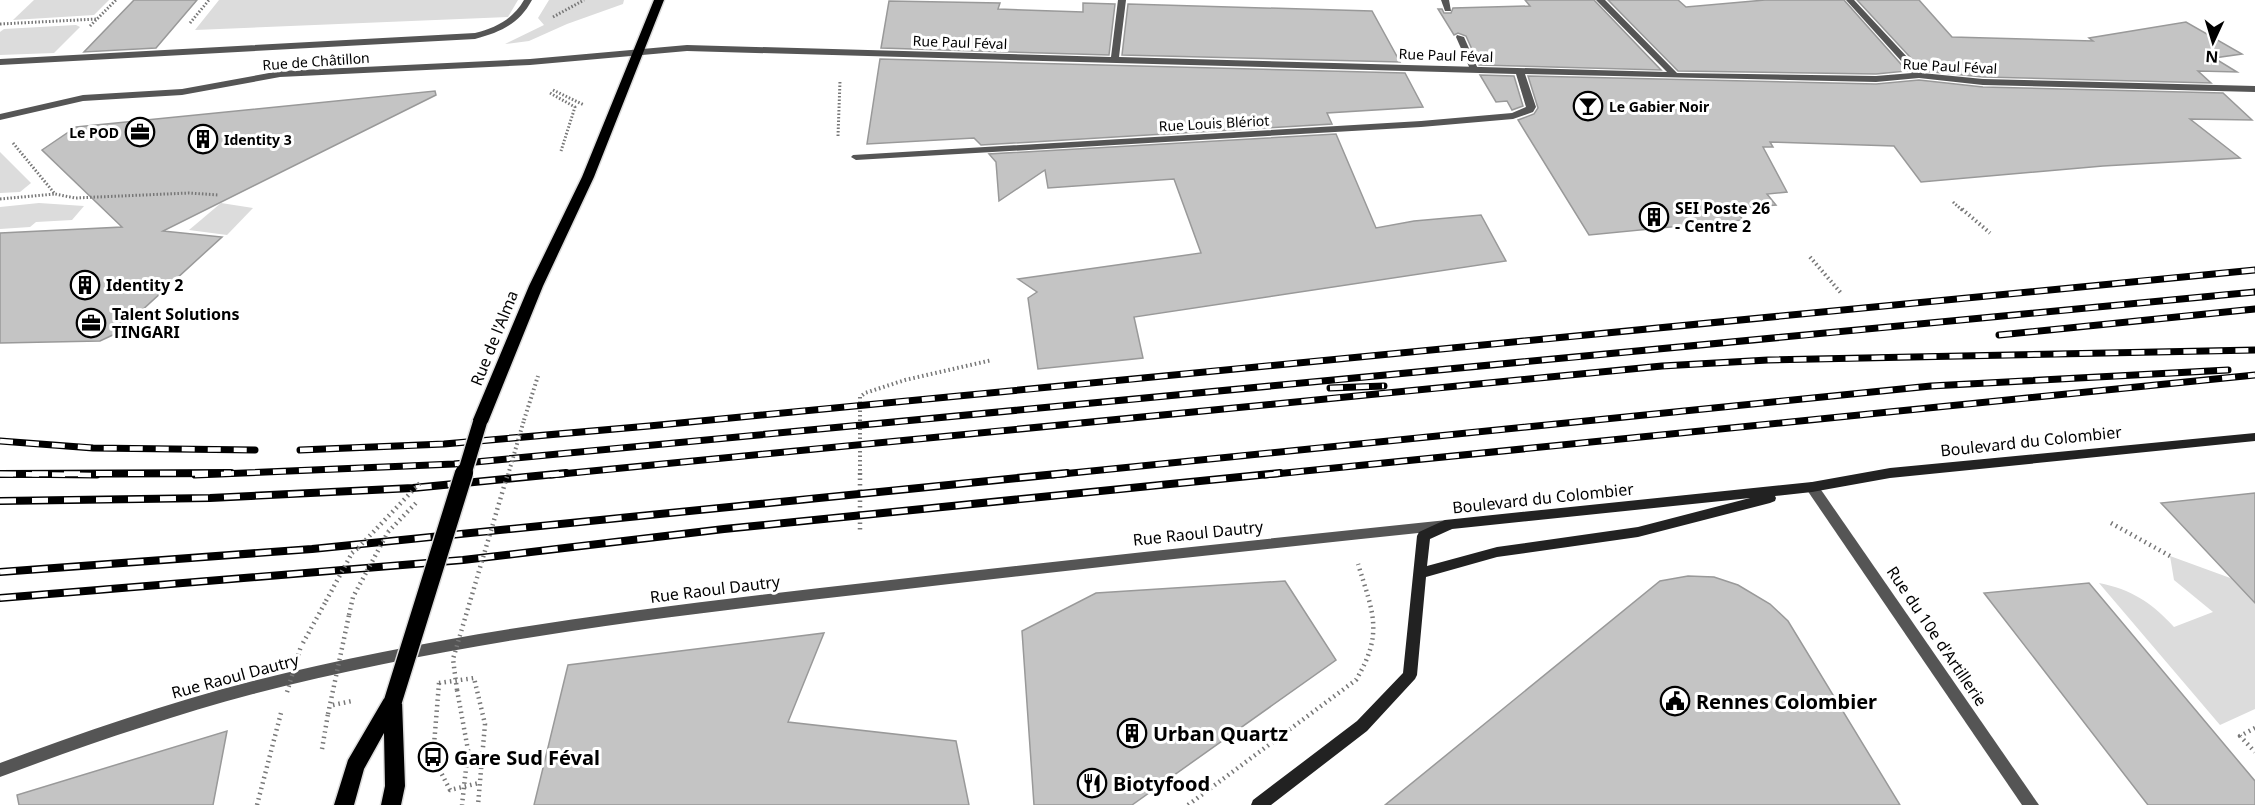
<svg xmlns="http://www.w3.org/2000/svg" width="2255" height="805" font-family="'Noto Sans',sans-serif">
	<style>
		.green { fill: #dcdcdc }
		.building { fill: #c4c4c4; stroke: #999; stroke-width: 1.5 }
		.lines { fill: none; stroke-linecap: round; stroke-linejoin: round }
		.primary-casing { stroke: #dbdbdb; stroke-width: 3 }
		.path-far2 { stroke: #777; stroke-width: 3; stroke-dasharray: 1.5 2; stroke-linecap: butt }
		.path-far1 { stroke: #777; stroke-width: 4; stroke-dasharray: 1.5 3; stroke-linecap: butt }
		.path { stroke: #777; stroke-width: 4.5; stroke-dasharray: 1.5 4; stroke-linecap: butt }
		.service { fill: #555; fill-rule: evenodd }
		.minor { fill: #555; fill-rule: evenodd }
		.secondary { fill: #222; fill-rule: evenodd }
		.primary { fill: #000; fill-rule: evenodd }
		.rail-far1-casing { stroke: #000; stroke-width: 7 }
		.rail-casing { stroke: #000; stroke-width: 8 }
		.rail-far1 { stroke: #fff; stroke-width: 4.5; stroke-dasharray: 13; stroke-linecap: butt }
		.rail { stroke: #fff; stroke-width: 5; stroke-dasharray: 16; stroke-linecap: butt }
		.primary-bridge-far1-casing { stroke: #dbdbdb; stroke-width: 17; stroke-linecap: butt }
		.primary-bridge-casing { stroke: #dbdbdb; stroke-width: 21; stroke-linecap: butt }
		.path-bridge-far1 { stroke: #777; stroke-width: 4; stroke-dasharray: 1.5 3; stroke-linecap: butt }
		.path-bridge { stroke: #777; stroke-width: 4.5; stroke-dasharray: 1.5 4; stroke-linecap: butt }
		.primary-bridge-far1 { stroke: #000; stroke-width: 14 }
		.primary-bridge { stroke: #000; stroke-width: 18 }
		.labels { text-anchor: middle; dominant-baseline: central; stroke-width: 6; stroke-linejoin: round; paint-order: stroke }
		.far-street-label { font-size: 14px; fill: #000; stroke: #fff }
		.far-poi-label { font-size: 14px; font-weight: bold; fill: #000; stroke: #fff; text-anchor: start }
		.poi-label { font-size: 16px; font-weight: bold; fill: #000; stroke: #fff; text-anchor: start }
		.street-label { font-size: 16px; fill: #000; stroke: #fff }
		.near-poi-label { font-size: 20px; font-weight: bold; fill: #000; stroke: #fff; text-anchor: start }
	</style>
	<rect width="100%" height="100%" fill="#fff"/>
	<g class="green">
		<polygon points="34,0 109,0 94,15 13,20"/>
		<polygon points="219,0 518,0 508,17 195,30"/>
		<polygon points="549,0 624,0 623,4 567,24 529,41 505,44 544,25 538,18"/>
		<polygon points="76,25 80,27 54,53 0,55 0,32 4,29"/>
		<polygon points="0,152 31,183 20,192 0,193"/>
		<polygon points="39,203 84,206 72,220 36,222 30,227 0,229 0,207"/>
		<polygon points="221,203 253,208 227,235 189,230"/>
		<path d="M2170 556 2233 579 2255 602V709L2220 725 2099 583C2131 589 2152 603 2174 627L2213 612 2174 580Z"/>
	</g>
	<g class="building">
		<polygon points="134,0 197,0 156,48 84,52"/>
		<polygon points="1525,0 1594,0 1661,70 1479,65 1466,36 1458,33 1454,35 1438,9 1442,9 1444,13 1451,13 1453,8 1530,6"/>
		<polygon points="1608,0 1678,0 1686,7 1765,0 1844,0 1907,71 1876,74 1678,71"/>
		<polygon points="1857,0 1919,0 1952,37 2093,41 2089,38 2186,22 2242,54 2214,58 2237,72 2198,71 2211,83 1983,77 1923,71"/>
		<polygon points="889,1 1000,3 998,9 1083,12 1083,3 1115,4 1109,55 881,48"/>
		<polygon points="1128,4 1372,11 1400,62 1122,55"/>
		<polygon points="880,59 1405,73 1423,107 1327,113 1332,124 981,145 974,138 867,144"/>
		<polygon points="1480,75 1514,76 1523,106 1512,110 1507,101 1496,102"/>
		<polygon points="1528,76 1876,84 1919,80 1983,87 2223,93 2252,120 2190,119 2240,158 2103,166 1921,182 1894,146 1770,142 1773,147 1763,147 1787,192 1767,194 1776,205 1734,208 1743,220 1589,235 1518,120 1534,114 1538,108"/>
		<polygon points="435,91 436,95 163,231 222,237 117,333 100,341 0,343 0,233 122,227 42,150 76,127"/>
		<polygon points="1336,134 1376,228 1414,221 1481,215 1506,261 1134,317 1143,358 1038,369 1028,298 1037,292 1018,279 1201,253 1174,179 1048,188 1045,170 999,201 996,162 989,154"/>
		<polygon points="2255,493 2255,603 2161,503"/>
		<polygon points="1688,576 1714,577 1738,585 1770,604 1788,621 1900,805 1385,805 1660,581"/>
		<polygon points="1285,581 1336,660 1132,805 1034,805 1022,631 1096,593"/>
		<polygon points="2089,583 2255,781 2255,805 2148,805 1984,593"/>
		<polygon points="824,633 788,722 956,741 969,805 534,805 568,665"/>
		<polygon points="227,731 213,805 19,805 17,795"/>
	</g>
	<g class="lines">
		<g class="primary-casing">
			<g id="primary">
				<polygon points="654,0 664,0 594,177 543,286 488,422 485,426 475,426 472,422 529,286 582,177"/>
				<polygon points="393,693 400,695 402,701 405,786 401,805 381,805 385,786 384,733 364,769 354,805 334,805 348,760 386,695"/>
			</g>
		</g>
		<g class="path-far2">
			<polyline points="553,17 584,0"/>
			<polyline points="190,23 209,0"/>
			<polyline points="0,24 97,19"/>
			<polyline points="90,26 116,0"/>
			<polyline points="553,90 584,105"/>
			<polyline points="550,93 575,107 561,151"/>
			<polyline points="838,136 840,81"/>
			<polyline points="13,143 55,194 75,198 189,193 219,195"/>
			<polyline points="0,199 55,194"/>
			<polyline points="1953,202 1963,211"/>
		</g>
		<g class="path-far1">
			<polyline points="1962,209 1990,233"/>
			<polyline points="1810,257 1841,293"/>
			<polyline points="524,420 538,376"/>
			<polyline points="860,475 860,397 865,393 905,380 992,360"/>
		</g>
		<g class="path">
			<polyline points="860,473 860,530"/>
			<polyline points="2111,523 2170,556"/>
			<polyline points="388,532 416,503"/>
			<polyline points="352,553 358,548"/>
			<polyline points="349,615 353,597 367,571"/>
			<polyline points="303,643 326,601"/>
			<polyline points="439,683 474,678 485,724 478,805"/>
			<polyline points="439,683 433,757 450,790 479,783"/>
			<polyline points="457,690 468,750 462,805"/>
			<polyline points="333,705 352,701"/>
			<polyline points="2255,728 2240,736 2255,752"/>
			<polyline points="322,749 328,714"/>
			<polyline points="257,805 281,713"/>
			<path d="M1188 805 1356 680C1384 633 1373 613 1358 564"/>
		</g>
		<g class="service">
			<path d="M524 0H532C519 24 501 32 475 39L0 65V59L475 33C496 28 513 19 524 0Z"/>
			<polygon points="1441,0 1449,0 1451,11 1445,11"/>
			<polygon points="1457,35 1464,37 1478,69 1477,71 1470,69 1456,37"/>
		</g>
		<g class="minor">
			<polygon points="1118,0 1126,0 1119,57 1667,72 1596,0 1605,0 1677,73 1876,76 1912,73 1846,0 1854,0 1922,73 1983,79 2255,86 2255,92 1983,85 1919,78 1876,82 1525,74 1536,107 1533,112 1513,119 1421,127 856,160 851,157 853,155 1421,121 1512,113 1526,107 1516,74 687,51 530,65 280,77 182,95 83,101 0,120 0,114 83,95 182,89 280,71 530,59 687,45 1111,57"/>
			<polygon points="1812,482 1817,484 2039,805 2022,805 1807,490 1806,487 1807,484"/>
			<path d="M1447 520 1452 521 1454 525 1452 529 1447 530C1258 550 1069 570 881 592 670 616 458 641 253 694 167 717 83 746 0 777V763C83 732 167 703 253 681 456 630 666 605 873 582 1065 560 1256 540 1447 520Z"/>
		</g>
		<path class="secondary" d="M2255 433V441L1890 478 1812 492 1775 496 1776 498 1775 501 1770 503 1638 537 1497 557 1426 577 1417 675 1415 679 1367 731 1271 805H1251L1253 800 1357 721 1403 673 1417 536 1419 532 1445 520 1812 482 1890 468ZM1750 498 1638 527 1497 547 1427 566 1430 539 1452 529Z"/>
		<use href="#primary" class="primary"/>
		<g class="rail-far1-casing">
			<g id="rail-far1">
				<polyline points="1999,335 2255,309"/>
				<polyline points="1330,388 1384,386"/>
				<polyline points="0,441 93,448 255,450"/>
				<polyline points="300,450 444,444 649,426 2255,270"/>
				<polyline points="0,474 97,475"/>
				<polyline points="195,475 454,464 2255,292"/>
				<polyline points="551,475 1662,366 1768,360 2255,350"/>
				<polyline points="1052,475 1931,386 2228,370"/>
				<polyline points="1265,475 2255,375"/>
			</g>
		</g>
		<g class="rail-casing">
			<g id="rail">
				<polyline points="0,474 231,473"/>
				<polyline points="0,501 210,498 413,488 566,473"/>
				<polyline points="0,572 312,549 1067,473"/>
				<polyline points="0,598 463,560 724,529 1280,473"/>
			</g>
		</g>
		<use href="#rail-far1" class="rail-far1"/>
		<use href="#rail" class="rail"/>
		<g class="primary-bridge-far1-casing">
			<polyline id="primary-bridge-far1" points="464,475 480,422"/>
		</g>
		<g class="primary-bridge-casing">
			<polyline id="primary-bridge" points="393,701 464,473"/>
		</g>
		<polyline class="path-bridge-far1" points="508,475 524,420"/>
		<g class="path-bridge">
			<polyline points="358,548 420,483"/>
			<polyline points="367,571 388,532"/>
			<polyline points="326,601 352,553"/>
			<polyline points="457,690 453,659 508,473"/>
			<polyline points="287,692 301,646"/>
			<polyline points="328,714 349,615"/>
		</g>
		<use href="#primary-bridge-far1" class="primary-bridge-far1"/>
		<use href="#primary-bridge" class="primary-bridge"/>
	</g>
	<defs>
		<g id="bar-ring" transform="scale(1.5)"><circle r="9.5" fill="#fff" stroke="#000" stroke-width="1.5"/><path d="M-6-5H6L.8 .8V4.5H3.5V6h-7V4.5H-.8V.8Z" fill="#000"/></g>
		<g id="office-ring" transform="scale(1.5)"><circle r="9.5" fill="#fff" stroke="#000" stroke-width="1.5"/><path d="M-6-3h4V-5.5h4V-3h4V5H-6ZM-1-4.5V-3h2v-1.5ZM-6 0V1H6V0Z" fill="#000"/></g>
		<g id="building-ring" transform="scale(1.5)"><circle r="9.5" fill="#fff" stroke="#000" stroke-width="1.5"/><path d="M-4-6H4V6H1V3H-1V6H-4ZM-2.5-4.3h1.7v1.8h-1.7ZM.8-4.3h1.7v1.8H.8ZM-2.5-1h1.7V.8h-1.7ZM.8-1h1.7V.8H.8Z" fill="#000"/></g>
		<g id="civic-ring" transform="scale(1.5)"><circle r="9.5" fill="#fff" stroke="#000" stroke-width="1.5"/><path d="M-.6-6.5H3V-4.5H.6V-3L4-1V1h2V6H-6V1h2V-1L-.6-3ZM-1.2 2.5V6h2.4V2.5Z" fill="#000"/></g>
		<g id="bus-ring" transform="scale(1.5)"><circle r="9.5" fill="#fff" stroke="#000" stroke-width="1.5"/><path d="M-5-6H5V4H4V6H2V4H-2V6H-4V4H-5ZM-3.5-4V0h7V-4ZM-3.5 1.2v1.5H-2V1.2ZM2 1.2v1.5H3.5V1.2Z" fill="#000"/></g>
		<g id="restaurant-ring" transform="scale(1.5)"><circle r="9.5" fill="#fff" stroke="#000" stroke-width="1.5"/><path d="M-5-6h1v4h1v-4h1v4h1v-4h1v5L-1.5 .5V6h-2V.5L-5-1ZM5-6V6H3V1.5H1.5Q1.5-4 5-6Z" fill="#000"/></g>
	</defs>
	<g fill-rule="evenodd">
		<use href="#bar-ring" x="1588" y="106"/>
		<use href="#office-ring" x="140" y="132"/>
		<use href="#building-ring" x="203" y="139"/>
		<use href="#building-ring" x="1654" y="217"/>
		<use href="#building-ring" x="85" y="285"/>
		<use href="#office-ring" x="91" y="323"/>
		<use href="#civic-ring" x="1675" y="701"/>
		<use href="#building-ring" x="1132" y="733"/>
		<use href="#bus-ring" x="433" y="757"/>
		<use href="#restaurant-ring" x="1092" y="783"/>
	</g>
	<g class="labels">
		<g class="far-street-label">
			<text transform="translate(960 42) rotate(2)">Rue Paul Féval</text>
			<text transform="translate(1446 55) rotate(2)">Rue Paul Féval</text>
			<text transform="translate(316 61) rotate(-4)">Rue de Châtillon</text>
			<text transform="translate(1950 66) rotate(3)">Rue Paul Féval</text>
			<text transform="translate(1214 123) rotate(-3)">Rue Louis Blériot</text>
		</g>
		<g class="far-poi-label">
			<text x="1609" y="106">Le Gabier Noir</text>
			<text x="119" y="132" text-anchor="end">Le POD</text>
			<text x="224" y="139">Identity 3</text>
		</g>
		<g class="poi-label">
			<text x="1675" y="208">SEI Poste 26<tspan x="1675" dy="18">- Centre 2</tspan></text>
			<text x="106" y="285">Identity 2</text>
			<text x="112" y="314">Talent Solutions<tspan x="112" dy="18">TINGARI</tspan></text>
		</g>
		<g class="street-label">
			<text transform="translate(494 338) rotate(-68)">Rue de l'Alma</text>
			<text transform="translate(2031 441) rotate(-6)">Boulevard du Colombier</text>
			<text transform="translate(1543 498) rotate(-6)">Boulevard du Colombier</text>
			<text transform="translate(1198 533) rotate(-6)">Rue Raoul Dautry</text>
			<text transform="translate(715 589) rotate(-7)">Rue Raoul Dautry</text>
			<text transform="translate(1937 636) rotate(56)">Rue du 10e d'Artillerie</text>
			<text transform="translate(235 676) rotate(-15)">Rue Raoul Dautry</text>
		</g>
		<g class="near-poi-label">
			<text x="1696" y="701">Rennes Colombier</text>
			<text x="1153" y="733">Urban Quartz</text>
			<text x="454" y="757">Gare Sud Féval</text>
			<text x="1113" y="783">Biotyfood</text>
		</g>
	</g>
	<g transform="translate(2213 42) rotate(184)" stroke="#ffffff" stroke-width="4.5" paint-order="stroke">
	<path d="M0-4.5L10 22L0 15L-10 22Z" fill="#000000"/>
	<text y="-9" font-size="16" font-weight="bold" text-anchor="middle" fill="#000000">N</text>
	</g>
</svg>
